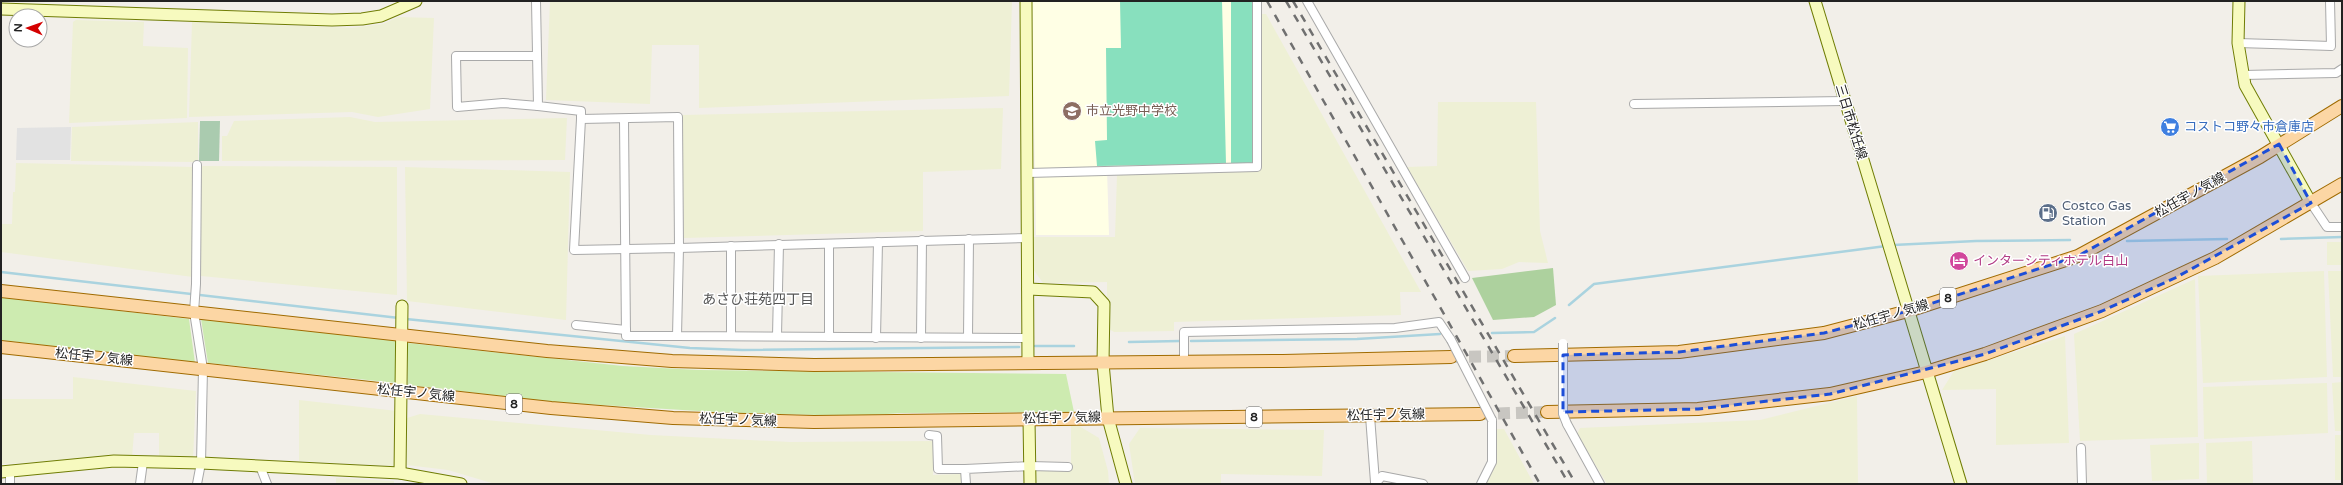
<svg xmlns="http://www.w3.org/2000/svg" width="2343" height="485" font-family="'Varela Round','Noto Sans JP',sans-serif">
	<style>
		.education { fill: #ffffe5 }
		.farmland { fill: #eef0d5 }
		.grass { fill: #cdebb0 }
		.forest { fill: #add19e }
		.cemetery { fill: #aacbaf }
		.pitch { fill: #88e0be }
		.parking { fill: #e2e2e2 }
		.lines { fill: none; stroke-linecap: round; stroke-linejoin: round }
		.stream { stroke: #aad3df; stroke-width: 2.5 }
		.primary-tunnel { stroke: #c8c6c1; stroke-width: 12; stroke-dasharray: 12 6; stroke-linecap: butt }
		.street-casing { stroke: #a9a9a9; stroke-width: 10 }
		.secondary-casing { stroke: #707d05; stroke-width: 13 }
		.primary-casing { stroke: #a06b00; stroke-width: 14 }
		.street { stroke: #fff; stroke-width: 8 }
		.secondary { stroke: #f7fabf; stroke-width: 11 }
		.primary { stroke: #fcd6a4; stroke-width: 12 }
		.rail { stroke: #707070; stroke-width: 2.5; stroke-dasharray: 8 8; stroke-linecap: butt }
		.street-bridge-casing { stroke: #a9a9a9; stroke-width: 10; stroke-linecap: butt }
		.street-bridge { stroke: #fff; stroke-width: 8 }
		.marked { fill: #1d4ed8; fill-opacity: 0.2; stroke: #1d4ed8; stroke-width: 3; stroke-dasharray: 8 5; stroke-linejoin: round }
		.labels { text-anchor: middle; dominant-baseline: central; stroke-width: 3; stroke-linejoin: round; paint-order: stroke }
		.shield { fill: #fff; stroke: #646464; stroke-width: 1 }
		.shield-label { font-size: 12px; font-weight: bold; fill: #222 }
		.education-label { font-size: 13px; fill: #785e54; stroke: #fff; text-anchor: start }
		.street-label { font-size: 13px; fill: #222; stroke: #fff }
		.shop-label { font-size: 13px; fill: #366cbe; stroke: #fff; text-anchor: start }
		.service-label { font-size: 13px; fill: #4e5e75; stroke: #fff; text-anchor: start }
		.hotel-label { font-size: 13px; fill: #b23c85; stroke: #fff; text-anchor: start }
		.neighbourhood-label { font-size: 14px; fill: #555; stroke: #fff }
	</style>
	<rect width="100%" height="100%" fill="#f2efe9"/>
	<polygon class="education" points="1032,1 1253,1 1253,163 1107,169 1109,235 1036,235"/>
	<g class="farmland">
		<polygon points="550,1 1012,1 1009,96 699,108 699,45 652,45 650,104 546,100"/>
		<polygon points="1260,14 1266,14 1421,292 1400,292 1401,315 1174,322 1174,331 1114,332 1107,328 1107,282 1043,283 1033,269 1033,237 1115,237 1117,175 1260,171"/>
		<polygon points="398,17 434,18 430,109 378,117 352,112 189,117 192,22 352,28 383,24"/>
		<polygon points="76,20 144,22 143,46 188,48 187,118 69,123 73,22"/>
		<polygon points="1438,102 1536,102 1540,231 1548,263 1519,262 1502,269 1468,271 1407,167 1437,166"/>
		<polygon points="1003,108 1001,169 923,172 923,231 684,238 682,115"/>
		<polygon points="350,117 375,122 567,118 565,160 222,161 222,136 227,136 234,121"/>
		<polygon points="198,122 198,162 71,161 72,127"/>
		<polygon points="16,163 193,167 193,277 1,252 1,224 12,224 13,192 15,192"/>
		<polygon points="203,166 397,167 397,295 201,276 200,168"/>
		<polygon points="405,167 570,172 566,320 407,301"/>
		<rect x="2327" y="242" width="15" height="23"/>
		<polygon points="2324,271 2327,377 2203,383 2198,276"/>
		<polygon points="2328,271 2342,271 2342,377 2333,377"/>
		<polygon points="2195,279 2198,437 2080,441 2074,334"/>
		<polygon points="2065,336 2069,443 1996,445 1996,389 1942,390 1954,371"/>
		<polygon points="73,377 196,391 193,460 159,457 159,433 134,433 132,457 1,464 1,399 73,399"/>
		<polygon points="2342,382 2342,431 2335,431 2332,383"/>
		<polygon points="2327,383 2328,433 2204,439 2203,387"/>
		<polygon points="1857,396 1858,484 1607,484 1577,434 1580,428 1760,420"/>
		<polygon points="299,400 397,411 395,466 299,461"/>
		<polygon points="420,414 651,435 790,442 935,441 933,475 962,474 962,484 495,484 448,470 407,465 407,418"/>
		<polygon points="1071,426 1079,426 1099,438 1108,471 1109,484 1031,484 1031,469 1071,469"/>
		<polygon points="1140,428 1324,430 1322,476 1221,474 1221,484 1135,484 1129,444"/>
		<polygon points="1497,429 1504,429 1534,484 1486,484 1494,464"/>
		<rect x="2335" y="435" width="7" height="45"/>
		<polygon points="2252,441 2253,484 2207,484 2206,443"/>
		<polygon points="2199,443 2199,479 2152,481 2150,445"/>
		<polygon points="336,478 394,481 394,484 336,484"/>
	</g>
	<g class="grass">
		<polygon points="1,297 189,319 195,363 1,340"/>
		<polygon points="201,319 396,340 396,383 208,363"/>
		<polygon points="408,343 623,366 699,370 1066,374 1074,412 900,413 860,416 731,413 553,402 408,385"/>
	</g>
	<polygon class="forest" points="1553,268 1556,305 1534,317 1493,320 1472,278"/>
	<polygon class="cemetery" points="200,121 220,121 219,161 199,161"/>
	<g class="pitch">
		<polygon points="1120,1 1222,1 1226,164 1097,166 1095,141 1107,140 1106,48 1121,48"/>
		<polygon points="1231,1 1254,1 1255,160 1252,165 1231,165"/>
	</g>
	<polygon class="parking" points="71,127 70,160 16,160 17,128"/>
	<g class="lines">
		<g class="stream">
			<polyline points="2281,239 2342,237"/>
			<polyline points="2127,241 2227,239"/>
			<polyline points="1893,245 1976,241 2070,240"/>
			<polyline points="1,272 399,318"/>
			<polyline points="1569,305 1594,284 1886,246"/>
			<polyline points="406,319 690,348 742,350 1019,347"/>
			<polyline points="1492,333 1534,332 1555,318"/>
			<polyline points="1191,341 1357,339 1440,334"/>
			<polyline points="1129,342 1180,341"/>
			<polyline points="1035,346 1074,346"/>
		</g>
		<g class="primary-tunnel">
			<polyline points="1451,357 1514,356"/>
			<polyline points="1480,414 1547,412"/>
		</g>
		<g class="street-casing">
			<g id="street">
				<polyline points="536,1 538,106 581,111 581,119 678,117 679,248 1028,238"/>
				<polyline points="1307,1 1465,278"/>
				<polyline points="2238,43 2331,46 2330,1"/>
				<polyline points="536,56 456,56 457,107 503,103 538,106"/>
				<polyline points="2244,75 2336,73 2342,69"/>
				<polyline points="1634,104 1844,101"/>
				<polyline points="581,119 574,250 679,248 677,336 1029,338"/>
				<polyline points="624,120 626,336 677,336"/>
				<polyline points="197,165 196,284 194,312 203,369 201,463 197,484"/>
				<polyline points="1028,173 1257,167 1257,1"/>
				<polyline points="2311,203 2327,227 2342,227"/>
				<polyline points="731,246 731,336"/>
				<polyline points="576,325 626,330"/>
				<polyline points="777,336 779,244"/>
				<polyline points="829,337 829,244"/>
				<polyline points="968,337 969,239"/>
				<polyline points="876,338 878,242"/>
				<polyline points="921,338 922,240"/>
				<polyline points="1184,362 1184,332 1395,328 1439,322 1451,340"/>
				<polyline points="1370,416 1375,482"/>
				<polyline points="1567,424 1600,484"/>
				<polyline points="929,435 937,436 938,469 965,469"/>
				<polyline points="2081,448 2082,484"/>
				<polyline points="260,466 267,484"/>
				<polyline points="10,472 10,484"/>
				<polyline points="140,484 143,462"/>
				<polyline points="966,484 965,469 1030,466 1068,467"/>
				<polyline points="1375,484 1382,476 1423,484"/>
				<polyline points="1481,484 1492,462 1492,420"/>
			</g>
		</g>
		<g class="secondary-casing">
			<g id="secondary">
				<polyline points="1026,1 1028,363"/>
				<polyline points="1815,1 1961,484"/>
				<polyline points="2239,1 2238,43 2245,85 2311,203"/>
				<polyline points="1,9 332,20 362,19 381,16 416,1"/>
				<polyline points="1028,289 1093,292 1104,304 1103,363 1108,418 1126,484"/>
				<polyline points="1029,419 1030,484"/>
				<polyline points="1,472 114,461 201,463 400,473 461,484"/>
				<polyline points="400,473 402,306"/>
			</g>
		</g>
		<g class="primary-casing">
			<g id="primary">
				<polyline points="1,291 547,351 672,361 814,365 1283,361 1451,357"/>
				<polyline points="1,347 551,408 673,418 814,422 1480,414"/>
				<polyline points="1514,356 1679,352 1824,333 1908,311 2078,256 2260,157 2342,106"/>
				<polyline points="1547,412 1698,409 1830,394 1926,372 1985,354 2102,311 2215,258 2342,184"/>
			</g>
		</g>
		<use href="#street" class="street"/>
		<use href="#secondary" class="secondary"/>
		<use href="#primary" class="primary"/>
		<g class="rail">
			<polyline points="1267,1 1540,484"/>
			<polyline points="1286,1 1569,484"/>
			<polyline points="1293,1 1576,484"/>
		</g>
		<g class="street-bridge-casing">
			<g id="street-bridge">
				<polyline points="1451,340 1492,420"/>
				<polyline points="1563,343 1563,414 1567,424"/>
			</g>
		</g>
		<use href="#street-bridge" class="street-bridge"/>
	</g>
	<path class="marked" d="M2279 144 2311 203 2175 278 2102 311 1985 354 1830 394 1698 409 1563 412V355L1679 352 1824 333 1908 311 2078 256Z"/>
	<defs>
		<g id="school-disc" transform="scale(1)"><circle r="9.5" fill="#8d6e63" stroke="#fff"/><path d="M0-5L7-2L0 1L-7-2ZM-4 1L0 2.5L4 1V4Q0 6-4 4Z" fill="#fff"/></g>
		<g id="supermarket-disc" transform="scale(1)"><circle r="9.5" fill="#3f7fe0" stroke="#fff"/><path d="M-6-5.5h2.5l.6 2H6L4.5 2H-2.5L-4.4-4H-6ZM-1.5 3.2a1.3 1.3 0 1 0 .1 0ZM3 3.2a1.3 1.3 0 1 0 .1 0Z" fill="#fff"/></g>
		<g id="fuel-disc" transform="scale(1)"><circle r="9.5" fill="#5c6f8a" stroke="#fff"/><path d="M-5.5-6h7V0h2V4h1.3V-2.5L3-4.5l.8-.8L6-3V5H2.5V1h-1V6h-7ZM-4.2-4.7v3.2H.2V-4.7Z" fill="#fff"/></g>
		<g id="hotel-disc" transform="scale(1)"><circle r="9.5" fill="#d1479c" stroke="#fff"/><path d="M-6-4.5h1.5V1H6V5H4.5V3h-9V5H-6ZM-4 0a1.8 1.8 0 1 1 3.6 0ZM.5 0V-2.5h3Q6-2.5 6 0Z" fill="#fff"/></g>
	</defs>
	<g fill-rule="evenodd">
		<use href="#school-disc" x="1072" y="111"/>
		<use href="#supermarket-disc" x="2170" y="127"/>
		<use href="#fuel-disc" x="2048" y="213"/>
		<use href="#hotel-disc" x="1959" y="261"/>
	</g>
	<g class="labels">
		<g class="shield">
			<rect x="1940" y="288" width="16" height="20" rx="3"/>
			<rect x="506" y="394" width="16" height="20" rx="3"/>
			<rect x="1246" y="407" width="16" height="20" rx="3"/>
		</g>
		<g class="shield-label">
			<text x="1948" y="298">8</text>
			<text x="514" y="404">8</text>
			<text x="1254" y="417">8</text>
		</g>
		<g class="education-label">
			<text x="1086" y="111">市立光野中学校</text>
		</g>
		<g class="street-label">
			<text transform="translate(1851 122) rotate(73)">三日市松任線</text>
			<text transform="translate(2190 195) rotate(-29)">松任宇ノ気線</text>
			<text transform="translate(1891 315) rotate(-16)">松任宇ノ気線</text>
			<text transform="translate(94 357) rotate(6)">松任宇ノ気線</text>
			<text transform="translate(416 393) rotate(6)">松任宇ノ気線</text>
			<text transform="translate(1386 415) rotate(-1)">松任宇ノ気線</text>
			<text transform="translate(1062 418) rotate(-1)">松任宇ノ気線</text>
			<text transform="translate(738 420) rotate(2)">松任宇ノ気線</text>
		</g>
		<g class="shop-label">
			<text x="2184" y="127">コストコ野々市倉庫店</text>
		</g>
		<g class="service-label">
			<text x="2062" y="206">Costco Gas<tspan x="2062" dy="15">Station</tspan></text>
		</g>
		<g class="hotel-label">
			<text x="1973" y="261">インターシティホテル白山</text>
		</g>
		<g class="neighbourhood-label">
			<text x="758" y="299">あさひ荘苑四丁目</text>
		</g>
	</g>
	<rect width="2343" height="485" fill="none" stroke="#222222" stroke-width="4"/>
	<g transform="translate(28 28) rotate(272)"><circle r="19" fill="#ffffff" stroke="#a7a7a7"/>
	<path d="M0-3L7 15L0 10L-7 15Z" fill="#d40000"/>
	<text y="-6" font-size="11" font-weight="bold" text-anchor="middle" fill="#222222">N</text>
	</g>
</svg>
